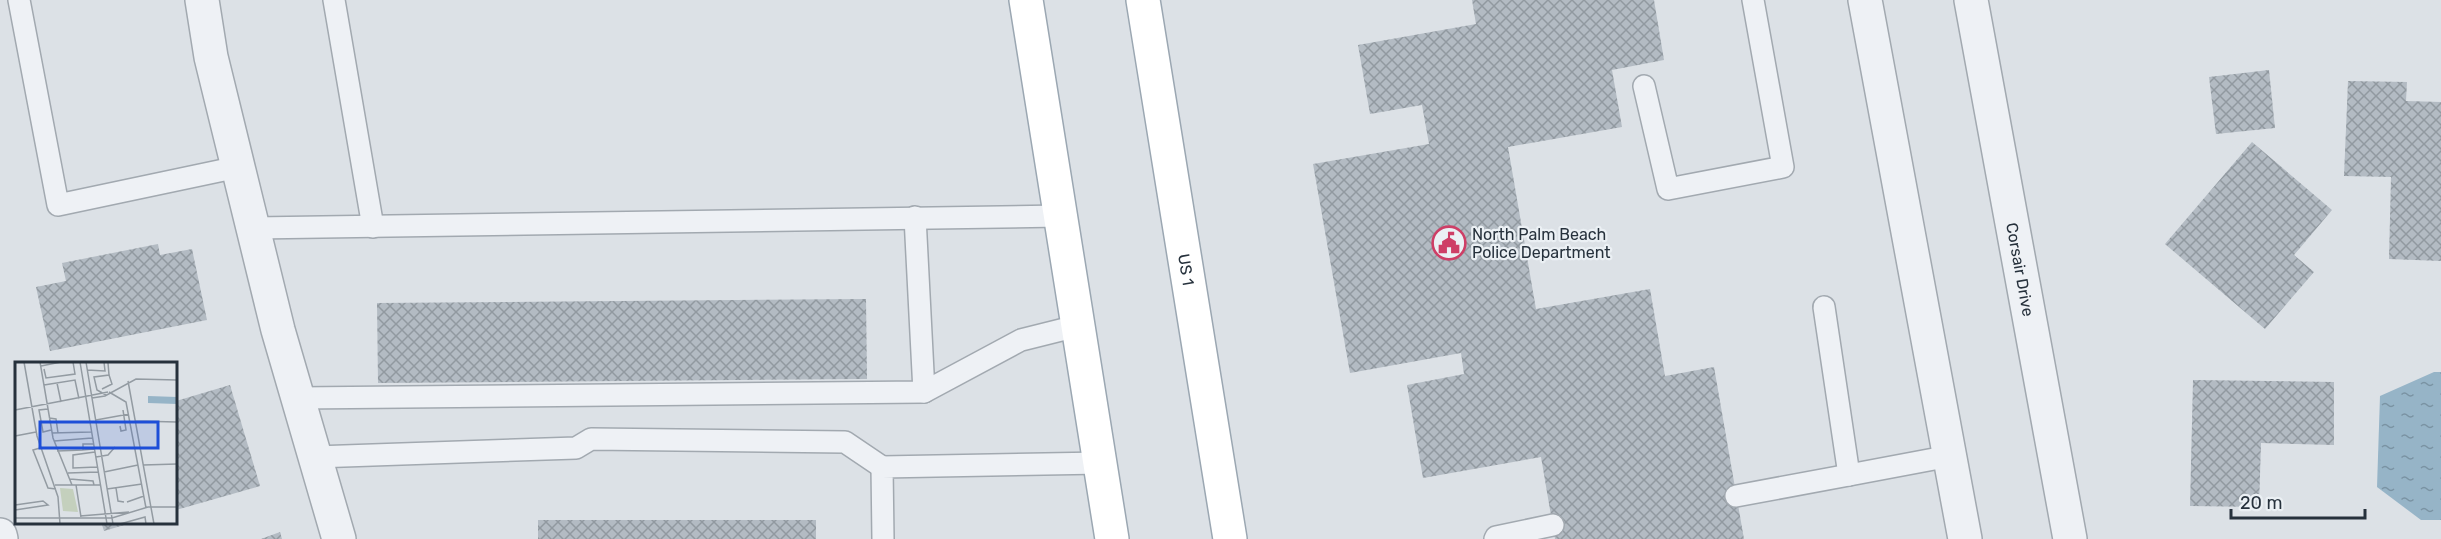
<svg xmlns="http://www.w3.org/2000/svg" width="2441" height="539" font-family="Rubik,sans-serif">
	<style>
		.water { fill: url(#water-ripples) }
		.building { fill: url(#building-cross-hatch) }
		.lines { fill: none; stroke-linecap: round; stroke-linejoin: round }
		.service-casing { stroke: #a2a9b0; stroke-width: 24 }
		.minor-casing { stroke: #a2a9b0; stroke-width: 36 }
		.primary-casing { stroke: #9ba7b2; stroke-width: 36 }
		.service { stroke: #eef1f5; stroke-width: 21 }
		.minor { stroke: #eef1f5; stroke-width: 33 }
		.primary { stroke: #fff; stroke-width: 33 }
		.labels { text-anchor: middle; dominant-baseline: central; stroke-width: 4.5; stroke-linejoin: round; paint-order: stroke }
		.poi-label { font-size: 16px; fill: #26313c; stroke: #ebf0f4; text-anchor: start }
		.street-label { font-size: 16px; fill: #26313c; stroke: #ebf0f4 }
		.inset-road { fill: none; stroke: #939ba2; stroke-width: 1.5 }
		.view { fill: #1d4ed8; fill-opacity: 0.15; stroke: #1d4ed8; stroke-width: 3 }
		.inset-edge { fill: none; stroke: #26313c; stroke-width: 3 }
	</style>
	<defs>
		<pattern id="water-ripples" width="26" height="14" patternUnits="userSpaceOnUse" patternTransform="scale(1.5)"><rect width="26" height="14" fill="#96b4c7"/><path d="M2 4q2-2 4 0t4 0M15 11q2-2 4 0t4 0" fill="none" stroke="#7a93a3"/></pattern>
		<pattern id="building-cross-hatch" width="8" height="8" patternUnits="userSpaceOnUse" patternTransform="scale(1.5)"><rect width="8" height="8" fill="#b3bbc3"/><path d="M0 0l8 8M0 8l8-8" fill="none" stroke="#9199a0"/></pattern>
	</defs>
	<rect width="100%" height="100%" fill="#dce1e6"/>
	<polygon class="water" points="2434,372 2441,372 2441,520 2421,520 2377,487 2380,396"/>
	<g class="building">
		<polygon points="1472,0 1654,0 1664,60 1612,70 1622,127 1508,147 1536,309 1650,289 1665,376 1714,367 1744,539 1555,539 1541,457 1423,478 1407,385 1464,374 1461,353 1350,373 1313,164 1429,144 1422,105 1370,114 1358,45 1476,24"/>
		<polygon points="2269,70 2275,128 2216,134 2209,77"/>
		<polygon points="2348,81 2407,82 2406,101 2441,102 2441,261 2389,259 2391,177 2344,176"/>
		<polygon points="2252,142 2332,210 2294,255 2314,272 2265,329 2165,244"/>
		<polygon points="158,244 160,255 192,249 207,320 50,351 36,287 66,281 62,263"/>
		<polygon points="866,299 867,379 378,383 377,303"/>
		<polygon points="2193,380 2334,382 2334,445 2261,443 2259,507 2190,506"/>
		<polygon points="230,385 260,486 176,510 176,401"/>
		<rect x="538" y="520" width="278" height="19"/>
		<polygon points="101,522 131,522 131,523 104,531"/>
		<polygon points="280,532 282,539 261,539"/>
	</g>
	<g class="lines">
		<g class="service-casing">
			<g id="service">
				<polyline points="19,0 58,205 238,167"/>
				<polyline points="334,0 373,227"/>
				<polyline points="1644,86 1668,189 1783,167 1753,0"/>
				<polyline points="915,217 924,392"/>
				<polyline points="252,228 1061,216"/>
				<polyline points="1824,307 1849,475 1950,456"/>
				<polyline points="298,398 924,392 1021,340 1077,326"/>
				<polyline points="315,457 576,448 591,439 845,442 882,467"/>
				<polyline points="1736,496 1849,475"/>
				<polyline points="883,539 882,467 1102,463"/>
				<polyline points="1495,539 1496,537 1553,525"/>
			</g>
		</g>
		<g class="minor-casing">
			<g id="minor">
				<polyline points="202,0 211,57 278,330 339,539"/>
				<polyline points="1865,0 1965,539"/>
				<path id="s1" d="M1971 0 2070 539"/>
				<polyline points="0,535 1,539"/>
			</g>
		</g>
		<g class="primary-casing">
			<g id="primary">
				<polyline points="1026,0 1112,539"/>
				<path id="s2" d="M1143 0 1230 539"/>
			</g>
		</g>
		<use href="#service" class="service"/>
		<use href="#minor" class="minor"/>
		<use href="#primary" class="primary"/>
	</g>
	<defs>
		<g id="civic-ring" transform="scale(1.725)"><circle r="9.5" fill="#ebf0f4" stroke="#ce3e66" stroke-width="1.5"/><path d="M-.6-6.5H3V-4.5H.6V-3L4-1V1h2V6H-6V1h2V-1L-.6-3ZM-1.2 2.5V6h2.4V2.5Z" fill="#ce3e66"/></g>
	</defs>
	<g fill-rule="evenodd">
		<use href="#civic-ring" x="1449" y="243"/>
	</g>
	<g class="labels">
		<g class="poi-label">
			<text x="1472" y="234">North Palm Beach<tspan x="1472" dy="18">Police Department</tspan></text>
		</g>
		<g class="street-label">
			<text stroke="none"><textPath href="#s1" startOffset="274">Corsair Drive</textPath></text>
			<text stroke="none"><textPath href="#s2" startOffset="273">US 1</textPath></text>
		</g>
	</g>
	<g transform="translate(15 362)">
		<rect width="162" height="162" fill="#dce1e6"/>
		<path d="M45 126 58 127 63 150 48 149Z" fill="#c4d0bd"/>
		<path d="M133 34 162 35V42L133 41Z" fill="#96b4c7"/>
		<path class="inset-road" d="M9 0 22 74 43 135 45 162M25 0 38 76 57 123M65 0 92 162M71 0 98 162M26 4 46 0M29 7 31 16 60 12 58 0M72 8 90 9 89 0M113 19 139 162M42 21 46 40M29 23 60 18 64 37M87 27 97 22 94 13M94 30 111 40 131 146M91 33 82 28 79 15 94 13 93 1M77 36 90 34 121 17 162 18M33 47 24 48 28 70 36 68M0 48 93 30M34 56 41 57 43 71M81 58 114 52M120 59 162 60M105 64 106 69 111 68 108 48M37 71 76 70M0 74 21 70M39 79 77 76M78 82H68V88L79 87M25 86 18 88 33 126 41 127M42 89 68 88M80 90 58 93V106L82 105M81 95 93 93 100 85M128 103 162 102M89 110 123 103M53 111 83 110M55 117 78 119 79 123M40 123H85M61 123 66 155M101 126 103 139 109 140M92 127 127 122M112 140 129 134M0 143 28 139 33 143 0 148M65 154 114 150M0 156H45M45 156H97L133 145H162M105 162 130 155 131 162"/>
		<path class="view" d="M25 60H143V86H25Z"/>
		<rect width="162" height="162" class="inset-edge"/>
	</g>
	<path d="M2231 509v9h134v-9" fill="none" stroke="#26313c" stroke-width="3"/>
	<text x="2240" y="509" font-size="18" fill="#26313c" stroke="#ebf0f4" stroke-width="4.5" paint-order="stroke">20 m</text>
</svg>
